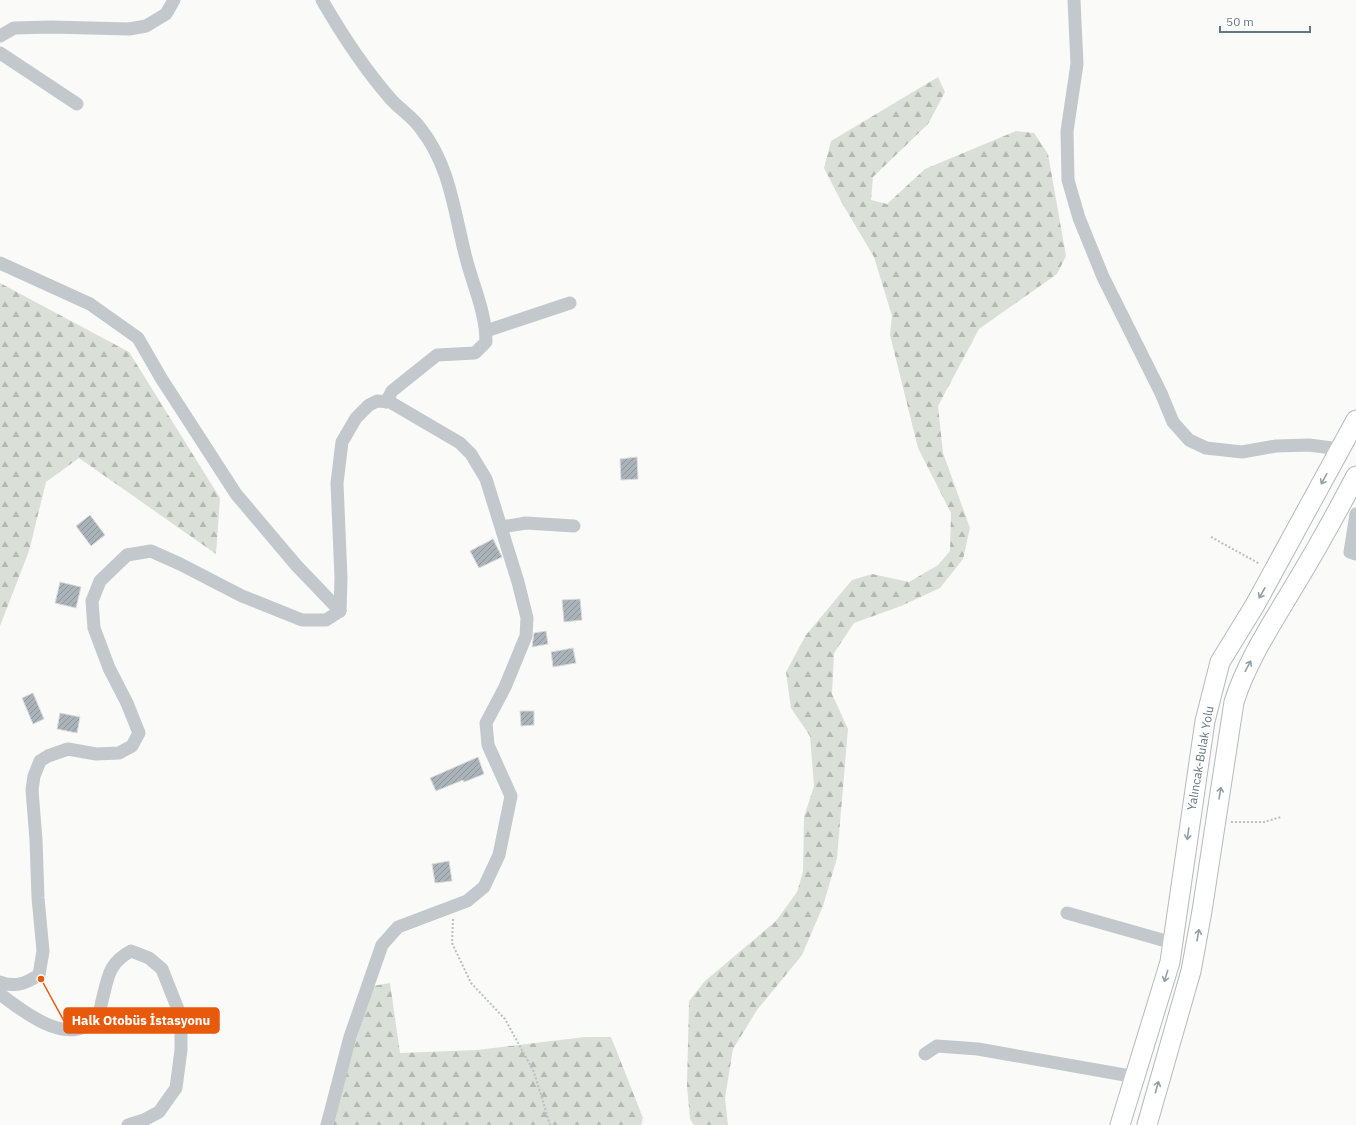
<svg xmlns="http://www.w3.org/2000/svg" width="1356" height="1125" font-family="'IBM Plex Sans',sans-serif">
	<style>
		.forest { fill: url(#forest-firs) }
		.building { fill: url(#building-hatch); stroke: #dcdcda }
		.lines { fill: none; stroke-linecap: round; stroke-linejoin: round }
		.secondary-casing { stroke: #b3babf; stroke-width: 21 }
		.path { stroke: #bbbfc2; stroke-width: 2; stroke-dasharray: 2 2; stroke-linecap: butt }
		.street { stroke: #c3c8cc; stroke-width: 13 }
		.secondary { stroke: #fff; stroke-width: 19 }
		.oneway { stroke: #939fa8 }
		.labels { text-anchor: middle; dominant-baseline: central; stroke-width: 4; stroke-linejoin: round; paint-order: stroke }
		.street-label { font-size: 12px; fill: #657683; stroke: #fff }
		.leader { fill: none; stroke: #e8590c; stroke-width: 1.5 }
		.callout-dot { fill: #e8590c; stroke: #fff; stroke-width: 1.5 }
		.callout { fill: #e8590c; stroke: #e8590c; stroke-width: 1.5 }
		.callout-label { font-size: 13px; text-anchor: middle; font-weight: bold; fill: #fff }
	</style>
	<defs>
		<pattern id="forest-firs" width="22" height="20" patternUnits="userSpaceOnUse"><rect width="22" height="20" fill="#dadfd7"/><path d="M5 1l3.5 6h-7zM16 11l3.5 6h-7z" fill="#b4b9b4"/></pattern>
		<pattern id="building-hatch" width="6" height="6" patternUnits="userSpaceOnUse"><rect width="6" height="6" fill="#aab3b9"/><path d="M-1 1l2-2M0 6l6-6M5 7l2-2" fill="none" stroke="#8e969c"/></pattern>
	</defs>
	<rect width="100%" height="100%" fill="#fafaf8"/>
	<g class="forest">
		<polygon points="938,77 945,92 928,124 873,177 871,200 887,204 925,169 1016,131 1034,133 1048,154 1066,256 1057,274 979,329 938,406 943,453 970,528 963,559 940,588 901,606 854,623 834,653 832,694 848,729 837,858 823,906 802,955 757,1010 733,1049 725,1098 728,1125 694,1125 690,1119 687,1086 689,1001 705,981 776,921 797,892 803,872 804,817 814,786 810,736 791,708 786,672 806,635 852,580 872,574 909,582 938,565 950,551 951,513 918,448 890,335 892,316 874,257 842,203 824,168 831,141"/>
		<polygon points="0,283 129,352 220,498 216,554 79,458 46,482 29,551 0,626"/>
		<polygon points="390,983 400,1053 477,1050 585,1037 611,1037 643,1118 641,1125 333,1125 340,1092 373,986"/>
	</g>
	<g class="building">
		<polygon points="637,457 638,479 621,480 620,459"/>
		<polygon points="90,515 105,535 91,546 76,526"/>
		<polygon points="493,539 502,557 479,568 470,551"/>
		<polygon points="60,582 81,587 76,608 55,603"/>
		<polygon points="580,599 582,620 564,622 562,600"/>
		<polygon points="546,631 548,644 532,647 534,633"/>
		<polygon points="573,648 576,663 553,667 551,652"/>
		<polygon points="33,693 44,719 33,724 22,698"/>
		<polygon points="520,711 534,711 534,725 521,726"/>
		<polygon points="60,713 80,717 77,733 57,729"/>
		<polygon points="478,757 484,774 464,782 463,780 436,791 430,778"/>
		<polygon points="449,861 452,881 435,883 432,864"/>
	</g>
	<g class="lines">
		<g class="secondary-casing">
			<g id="secondary">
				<polyline points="1120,1125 1170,962 1205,721 1220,662 1255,605 1356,420"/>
				<path d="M1147 1125 1191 971 1202 911 1234 702C1247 661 1271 625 1293 588 1315 552 1336 514 1356 476"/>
			</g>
		</g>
		<g class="path">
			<polyline points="1211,537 1260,564"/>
			<polyline points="1231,822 1264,822 1281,817"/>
			<polyline points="453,919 452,943 471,983 505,1019 534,1072 550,1125"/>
		</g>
		<g class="street">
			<path d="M322 0C341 33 364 68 389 97 399 109 413 117 421 129 450 166 454 211 465 254 472 284 486 311 486 342L475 353 437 355 392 391 386 402"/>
			<polyline points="1074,0 1077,64 1067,131 1068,180 1079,218 1103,277 1161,393 1173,422 1189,440 1206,448 1242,452 1276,446 1309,445 1340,449"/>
			<polyline points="0,36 14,28 51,27 129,29 146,26 166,14 174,0"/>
			<polyline points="0,53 77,104"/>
			<polyline points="0,263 90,304 138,338 161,378 236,494 296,565 340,611"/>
			<polyline points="486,331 570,303"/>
			<polyline points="1356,514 1350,552 1356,554"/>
			<polyline points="502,527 526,523 574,526"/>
			<polyline points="1067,913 1173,943"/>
			<path d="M0 982C16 988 26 983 39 975L43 951 38 898 36 840 32 790 34 776 40 761 48 756 68 749 96 754 119 753 132 746 139 733 127 703 109 668 94 628 92 601 100 581 127 555 151 551 180 564 242 596 302 620H326L340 611 341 578 337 483 342 442 356 418 369 405 377 401 390 402 460 443 471 454 486 479 518 582 527 618 526 636 505 687 486 723 488 745 511 796 499 855 484 887 467 901 398 927 382 945 350 1037 327 1125"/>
			<path d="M0 994C24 1012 71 1051 98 1015 100 1012 101 1005 102 1001 108 978 108 963 131 951L149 958 162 969 181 1017V1050L176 1088 159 1112 144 1120 128 1125"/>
			<polyline points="925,1054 937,1046 978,1049 1136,1077"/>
		</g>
		<use href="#secondary" class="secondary"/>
	</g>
	<defs><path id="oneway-shaft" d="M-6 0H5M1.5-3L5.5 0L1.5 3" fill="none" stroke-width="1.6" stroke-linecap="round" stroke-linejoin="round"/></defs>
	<g class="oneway">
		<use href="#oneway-shaft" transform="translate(1324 479) rotate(118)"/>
		<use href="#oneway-shaft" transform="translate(1262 593) rotate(119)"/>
		<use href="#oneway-shaft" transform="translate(1248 666) rotate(-62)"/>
		<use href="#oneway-shaft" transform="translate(1220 793) rotate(-81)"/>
		<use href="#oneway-shaft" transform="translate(1188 834) rotate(98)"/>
		<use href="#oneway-shaft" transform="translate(1198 935) rotate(-80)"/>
		<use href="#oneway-shaft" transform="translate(1166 976) rotate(107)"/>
		<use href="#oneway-shaft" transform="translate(1157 1087) rotate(-74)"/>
	</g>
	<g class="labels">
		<g class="street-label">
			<text transform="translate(1200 758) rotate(-80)">Yalıncak-Bulak Yolu</text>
		</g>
	</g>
	<path class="leader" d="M41 979L64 1021"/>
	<circle class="callout-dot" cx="41" cy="979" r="4"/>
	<rect class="callout" x="64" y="1008" width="155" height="25" rx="4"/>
	<g class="callout-label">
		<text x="141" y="1025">Halk Otobüs İstasyonu</text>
	</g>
	<path d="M1220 26v6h90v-6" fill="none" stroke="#657683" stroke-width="2"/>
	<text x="1226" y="26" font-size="12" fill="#657683" stroke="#ffffff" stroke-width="3" paint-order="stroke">50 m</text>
</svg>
